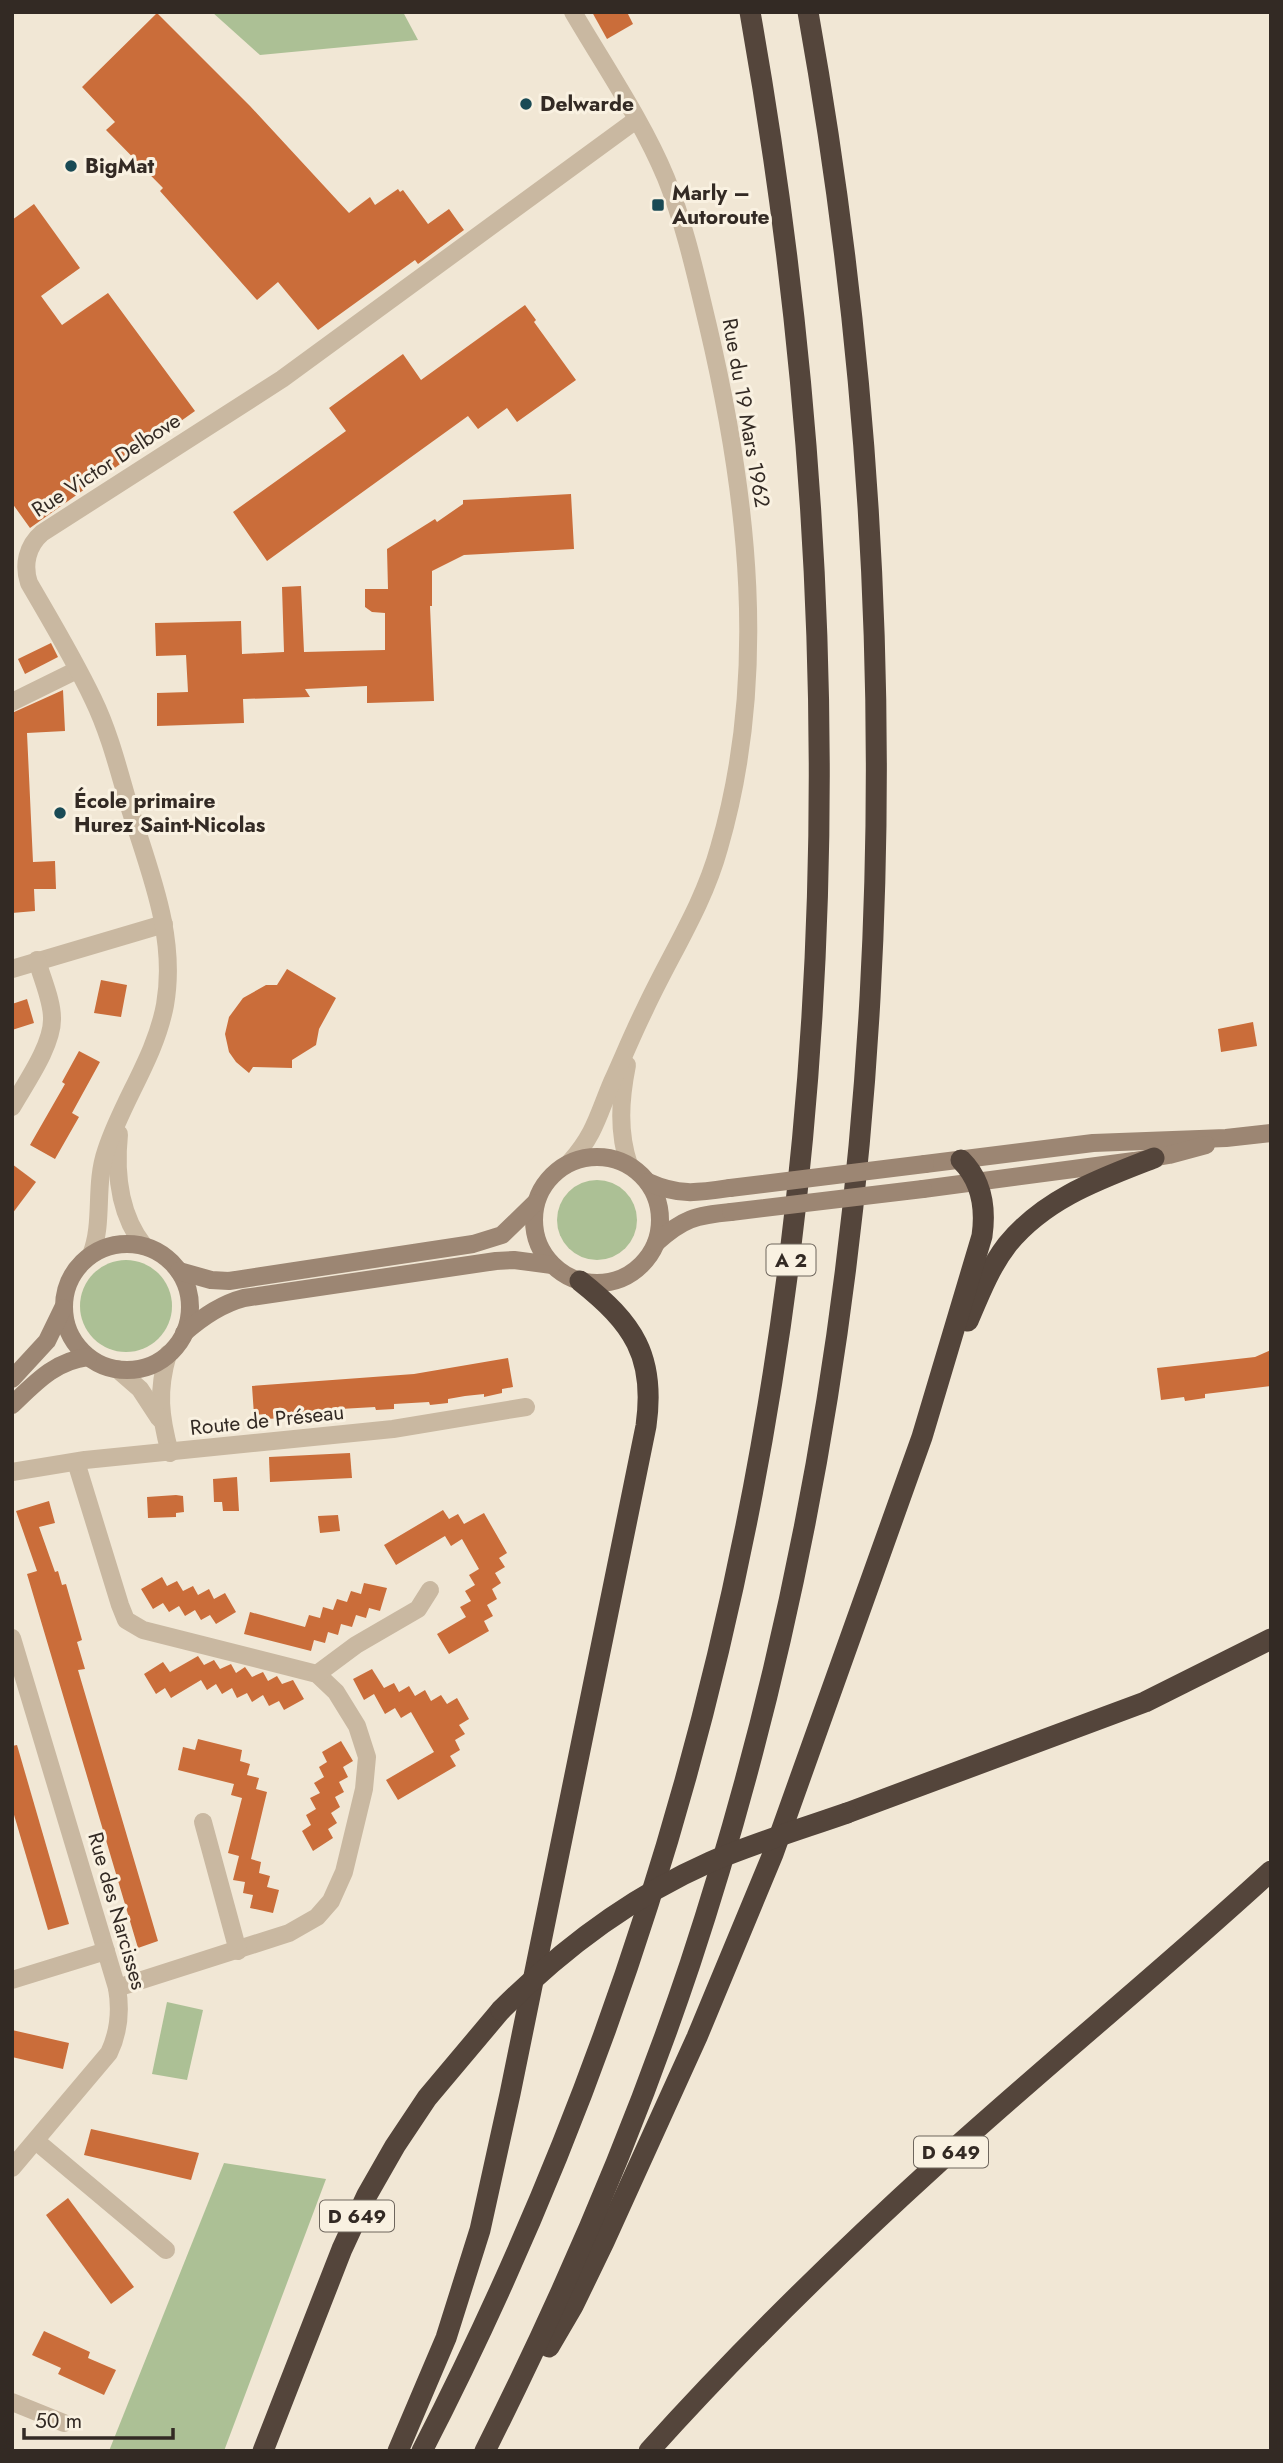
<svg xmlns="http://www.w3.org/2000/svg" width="1283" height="2463" font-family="Jost,sans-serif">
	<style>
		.green { fill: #acc095 }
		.building { fill: #ca6d3a }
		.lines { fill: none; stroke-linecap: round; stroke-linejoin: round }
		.minor { stroke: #c9b8a1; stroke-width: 18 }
		.secondary { stroke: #9c8673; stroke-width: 18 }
		.motorway { stroke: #54453b; stroke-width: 21 }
		.secondary-bridge { stroke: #9c8673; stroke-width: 18 }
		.motorway-bridge { stroke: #54453b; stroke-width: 21 }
		.poi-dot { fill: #194a55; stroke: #f9f1e1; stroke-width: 2.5 }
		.labels { text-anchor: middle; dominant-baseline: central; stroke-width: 6; stroke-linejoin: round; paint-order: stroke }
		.shield { fill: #f9f1e1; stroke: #6e665d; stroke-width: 2 }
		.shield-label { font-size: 19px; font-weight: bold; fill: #332a24 }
		.poi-label { font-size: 21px; font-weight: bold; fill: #332a24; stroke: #f9f1e1; text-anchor: start }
		.street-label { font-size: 21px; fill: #332a24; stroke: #f9f1e1 }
	</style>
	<rect width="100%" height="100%" fill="#f1e7d5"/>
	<g class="green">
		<polygon points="212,12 403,12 418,40 260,55"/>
		<circle cx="597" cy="1220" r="40"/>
		<circle cx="126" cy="1306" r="46"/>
		<polygon points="167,2002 203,2010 187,2080 152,2074"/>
		<polygon points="224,2163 326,2179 224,2451 109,2451"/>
	</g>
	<g class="building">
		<polygon points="592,12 627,12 633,24 607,39"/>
		<polygon points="157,13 250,106 349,213 370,197 375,205 398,189 400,192 403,190 428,224 449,209 464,230 418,264 415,260 318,330 278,282 257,300 160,191 163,188 106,130 115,122 82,87"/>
		<polygon points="34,204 80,268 41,296 62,325 108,293 195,411 30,528 12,503 12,220"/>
		<polygon points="525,305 536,320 534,322 576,380 517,422 507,408 478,429 468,416 267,561 233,512 346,431 329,408 403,354 421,380"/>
		<polygon points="571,494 574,549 464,555 432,571 432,606 430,606 434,701 367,703 367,686 305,689 310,697 243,699 244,723 157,726 157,693 188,692 186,655 156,656 155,623 241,621 242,654 284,652 282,587 301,586 304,652 385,650 385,613 372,612 365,607 365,589 388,589 387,549 435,519 437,522 463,504 463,500"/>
		<polygon points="51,643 58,657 25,674 18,659"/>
		<polygon points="63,690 65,731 27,733 33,862 55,861 56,889 34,889 35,911 12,913 12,713"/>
		<polygon points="287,969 336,998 319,1029 316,1045 292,1060 292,1068 253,1067 249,1073 236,1062 229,1052 225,1034 229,1017 243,998 266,985 277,985"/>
		<polygon points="101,980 127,985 121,1017 94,1013"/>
		<polygon points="27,999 34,1023 12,1030 12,1004"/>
		<polygon points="1253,1022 1257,1046 1221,1052 1218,1029"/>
		<polygon points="79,1051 100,1062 72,1113 79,1117 55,1159 30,1145 65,1084 62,1082"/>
		<polygon points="12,1164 36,1182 12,1214"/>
		<polygon points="1271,1350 1271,1386 1205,1394 1205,1398 1185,1401 1184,1397 1161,1400 1157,1368 1255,1357"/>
		<polygon points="508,1358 513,1387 502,1389 502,1393 484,1397 484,1394 465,1396 448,1399 448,1403 430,1405 429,1402 394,1404 394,1409 376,1410 375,1407 340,1409 340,1413 321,1414 321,1411 284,1413 284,1418 266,1419 266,1414 254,1415 252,1386 414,1374"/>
		<polygon points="350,1453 352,1478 270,1482 269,1457"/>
		<polygon points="237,1477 239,1511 223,1511 222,1502 214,1502 213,1479"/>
		<polygon points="176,1495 183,1496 184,1512 176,1513 176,1517 148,1518 147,1497"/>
		<polygon points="49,1501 55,1523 39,1527 55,1572 58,1571 62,1585 66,1584 82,1640 77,1642 85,1669 78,1670 158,1941 138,1948 27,1574 37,1571 16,1511"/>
		<polygon points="443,1510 449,1519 458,1514 464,1524 484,1513 507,1553 499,1558 505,1567 495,1573 501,1583 492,1589 497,1599 487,1605 493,1616 484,1621 489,1631 449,1654 437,1634 466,1617 460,1607 471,1601 465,1591 475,1585 469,1575 479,1569 462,1539 451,1546 445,1536 396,1565 384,1545"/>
		<polygon points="338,1515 340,1531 320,1533 318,1516"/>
		<polygon points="162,1577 167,1586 177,1581 183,1591 193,1586 198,1595 209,1589 214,1599 225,1593 236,1612 216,1624 210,1615 201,1620 195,1610 185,1616 179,1606 169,1612 163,1603 153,1609 141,1589"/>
		<polygon points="364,1583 387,1588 380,1611 369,1608 366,1618 356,1615 352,1627 341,1624 338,1635 328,1632 325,1643 314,1640 311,1651 244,1634 250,1612 305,1627 309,1615 320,1618 323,1607 333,1610 337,1599 347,1602 351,1591 361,1594"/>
		<polygon points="198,1656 204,1665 214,1660 220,1669 231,1664 236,1673 245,1667 252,1677 263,1672 268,1681 277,1676 282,1684 293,1680 304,1699 284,1710 279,1701 269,1706 263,1695 252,1702 247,1693 237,1698 232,1688 222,1694 216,1684 207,1690 201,1680 171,1698 165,1688 156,1694 144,1674 163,1662 170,1672"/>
		<polygon points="372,1669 384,1688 394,1683 399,1692 409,1686 415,1696 425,1690 431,1701 441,1695 447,1704 457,1698 469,1719 459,1725 465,1734 455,1740 460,1750 450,1756 456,1766 398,1800 386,1780 434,1752 411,1712 401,1718 395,1708 385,1714 374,1694 364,1700 353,1679"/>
		<polygon points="198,1739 242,1750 240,1761 250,1764 247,1775 259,1778 256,1789 267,1792 251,1859 261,1862 259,1873 270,1876 267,1887 279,1890 273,1913 250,1908 253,1895 243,1893 245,1882 233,1880 239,1856 228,1853 242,1798 231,1795 234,1784 178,1770 183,1747 195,1750"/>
		<polygon points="341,1741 353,1761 343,1767 348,1777 339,1782 344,1792 335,1797 340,1807 331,1813 337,1823 328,1829 333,1838 313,1851 302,1831 311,1825 306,1815 316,1809 310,1798 320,1793 314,1783 324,1777 319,1767 327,1762 322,1752"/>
		<polygon points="17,1745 69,1924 48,1930 12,1808 12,1746"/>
		<polygon points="12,2030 69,2043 63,2069 12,2057"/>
		<polygon points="91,2129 199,2153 191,2180 84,2155"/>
		<polygon points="68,2198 134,2287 111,2304 46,2215"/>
		<polygon points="44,2331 90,2352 88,2358 116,2370 104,2395 58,2374 61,2368 32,2355"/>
	</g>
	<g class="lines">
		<g class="minor">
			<polyline points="12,702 77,670"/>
			<polyline points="12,969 164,924"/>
			<path d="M627 1065C620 1100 618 1132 629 1165"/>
			<path d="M12 1107C25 1084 53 1045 52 1018 52 1000 42 979 37 960"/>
			<path d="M119 1134C115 1173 119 1214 144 1246"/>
			<path d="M570 1162C595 1134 598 1115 612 1082 623 1058 633 1033 645 1009 670 955 703 906 719 848 769 677 748 496 708 326 696 276 685 225 666 178 643 122 604 65 573 12"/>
			<path d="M91 1255C104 1222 94 1186 106 1151 122 1101 155 1058 165 1005 177 937 150 873 130 809 119 772 110 734 93 699 74 659 51 621 29 583 23 565 27 546 42 533L282 379 636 120"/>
			<path d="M168 1354C157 1391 160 1416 170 1453"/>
			<polyline points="117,1369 140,1389 159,1418"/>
			<polyline points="76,1462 120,1605 126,1620 143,1630 317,1674 336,1692 357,1726 367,1757 364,1789 344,1872 331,1901 317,1917 289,1933 117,1988"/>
			<polyline points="12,1472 85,1460 393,1429 526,1407"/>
			<path d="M12 1638 117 1988C121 2011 119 2032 109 2053L12 2168"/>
			<polyline points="317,1674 356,1645 418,1609 430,1590"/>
			<polyline points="203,1822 238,1951"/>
			<polyline points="12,1980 106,1951"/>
			<polyline points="36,2141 166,2250"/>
			<polyline points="12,2402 64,2423"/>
		</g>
		<g class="secondary">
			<circle cx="597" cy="1220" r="63"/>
			<polyline points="925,1164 1093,1143 1226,1138 1271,1133"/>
			<path d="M648 1182C679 1196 697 1193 730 1188"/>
			<polyline points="923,1189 1134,1161 1169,1155 1206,1145"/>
			<path d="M656 1243C682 1219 696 1215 731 1212"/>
			<circle cx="127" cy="1307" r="63"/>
			<polyline points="179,1271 211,1280 229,1281 473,1244 502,1235 535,1203"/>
			<path d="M184 1333C201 1318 221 1304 244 1298L496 1261 514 1260 552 1265"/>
			<polyline points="12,1379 47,1341 63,1308"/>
			<path d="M12 1405C36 1382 55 1361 88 1357"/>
		</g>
		<g class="motorway">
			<path d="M968 1321C979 1295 990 1267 1007 1245 1045 1198 1100 1179 1154 1158"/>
			<polyline points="847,1813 1145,1702 1271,1639"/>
			<path d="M549 2347 573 2306 604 2242 697 2037 773 1854 922 1437 982 1236C986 1208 982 1181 961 1160"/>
			<polyline points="263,2451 342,2249 367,2195 395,2146 427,2098 501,2010"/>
			<path d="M398 2451 446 2338 480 2230 510 2094 646 1426C656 1356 633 1323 580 1281"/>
			<path d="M422 2451C815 1688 899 851 750 12"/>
			<path d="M485 2451C564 2294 634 2131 690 1964 897 1337 924 660 808 12"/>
			<path d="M649 2451C739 2351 836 2256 935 2166 1045 2066 1161 1972 1271 1871"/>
		</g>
		<g class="secondary-bridge">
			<polyline points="730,1188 925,1164"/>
			<polyline points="731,1212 923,1189"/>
		</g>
		<path class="motorway-bridge" d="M501 2010C562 1949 631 1897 710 1862 755 1843 801 1829 847 1813"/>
	</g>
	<g class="poi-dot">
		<circle cx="526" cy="104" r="7"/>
		<circle cx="71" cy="166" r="7"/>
		<rect x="651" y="198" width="14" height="14" rx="3.5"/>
		<circle cx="60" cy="813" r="7"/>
	</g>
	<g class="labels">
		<g class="shield">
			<rect x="766.5" y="1244.5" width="49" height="31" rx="5"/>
			<rect x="914" y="2136.5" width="74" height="31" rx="5"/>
			<rect x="320" y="2200.5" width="74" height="31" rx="5"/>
		</g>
		<g class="shield-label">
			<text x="791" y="1260">A 2</text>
			<text x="951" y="2152">D 649</text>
			<text x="357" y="2216">D 649</text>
		</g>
		<g class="poi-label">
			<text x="540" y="104">Delwarde</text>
			<text x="85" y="166">BigMat</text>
			<text x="672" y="193">Marly –<tspan x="672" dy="24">Autoroute</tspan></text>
			<text x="74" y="801">École primaire<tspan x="74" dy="24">Hurez Saint-Nicolas</tspan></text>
		</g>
		<g class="street-label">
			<text transform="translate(746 413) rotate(80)">Rue du 19 Mars 1962</text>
			<text transform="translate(106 465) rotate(-33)">Rue Victor Delbove</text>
			<text transform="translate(267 1420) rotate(-6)">Route de Préseau</text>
			<text transform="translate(117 1911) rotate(74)">Rue des Narcisses</text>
		</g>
	</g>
	<rect width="1283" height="2463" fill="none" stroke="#332a24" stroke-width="28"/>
	<path d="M24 2428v10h149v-10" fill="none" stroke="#332a24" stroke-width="3.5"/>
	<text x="35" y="2428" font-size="21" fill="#332a24" stroke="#f9f1e1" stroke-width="5" paint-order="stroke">50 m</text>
</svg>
